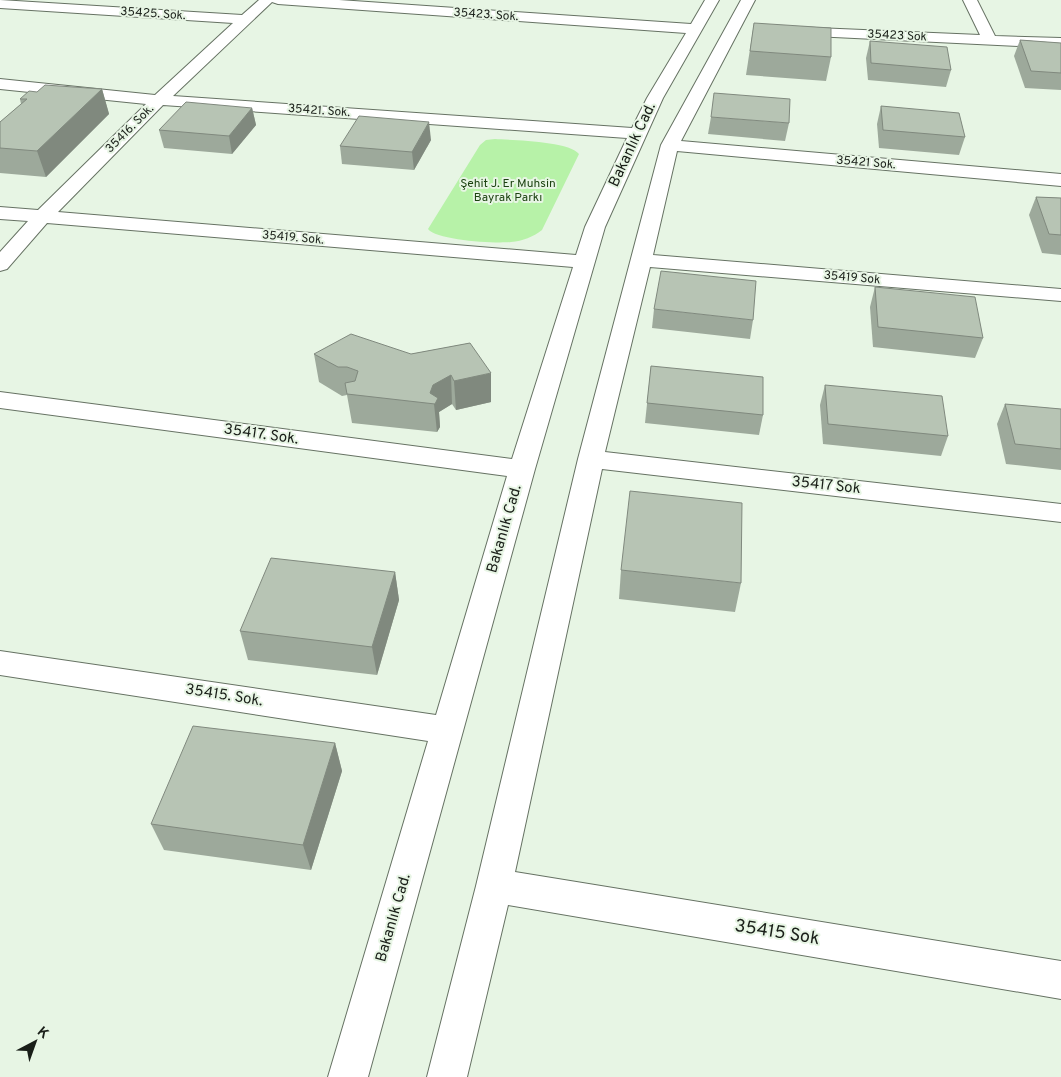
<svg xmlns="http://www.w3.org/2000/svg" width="1061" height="1077" font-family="Overpass,sans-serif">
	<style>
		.green { fill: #b7f2a8 }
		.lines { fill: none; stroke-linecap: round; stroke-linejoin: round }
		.minor-casing { stroke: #667263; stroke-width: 2 }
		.minor { fill: #fff; fill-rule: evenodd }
		.wall { fill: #9da99b }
		.shaded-wall { fill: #80897e }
		.building { fill: #b7c4b4; stroke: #80897e }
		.labels { text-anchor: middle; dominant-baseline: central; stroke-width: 4; stroke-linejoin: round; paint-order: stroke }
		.far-street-label { font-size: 12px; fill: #191e18; stroke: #e7f5e4 }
		.far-park-label { font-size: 12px; fill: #1c4211; stroke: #e7f5e4 }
		.street-label { font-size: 15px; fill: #191e18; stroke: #e7f5e4 }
		.near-street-label { font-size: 18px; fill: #191e18; stroke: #e7f5e4 }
	</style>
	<rect width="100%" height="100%" fill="#e7f5e4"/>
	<path class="green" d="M495 139C512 140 570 141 579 154L542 230C533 237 523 241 511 242 495 244 436 240 428 229L480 145 486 140Z"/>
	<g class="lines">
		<g class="minor-casing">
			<g id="minor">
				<path d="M0 0 242 15 259 0H339L691 24 705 0H719L663 98 605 227 535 469 368 1077H328L428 741 0 675V651L436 715 507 476 0 408V392L512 459 573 267 47 223 7 269 0 271V252L28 221 0 219V207L38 210 146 104 0 89V79L155 95 233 23 0 8ZM272 2 278 4 686 33 647 98 632 128 173 96ZM163 105 627 138 585 227 576 255 58 212Z"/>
				<polygon points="741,0 755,0 681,141 1061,174 1061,186 677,151 653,255 1061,289 1061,301 650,267 605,452 1061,504 1061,522 602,469 515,872 1061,961 1061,999 508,905 467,1077 427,1077 476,886 578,459 661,145"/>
				<polygon points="963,0 977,0 995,36 1061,38 1061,48 793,35 786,31 793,27 980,35"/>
			</g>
		</g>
		<use href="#minor" class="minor"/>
	</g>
	<g class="wall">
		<polygon points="754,23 831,57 826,81 746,75"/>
		<polygon points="1020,40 1061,43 1061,90 1025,88 1014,56"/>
		<polygon points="870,41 951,70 946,87 868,80 866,58"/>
		<polygon points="102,89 109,114 46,177 0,173 0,122 21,104 20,99 37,92"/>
		<polygon points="881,106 965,137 959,155 879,148 877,124"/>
		<polygon points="252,108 256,125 232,154 164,148 159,130"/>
		<polygon points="711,117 789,123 785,141 708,134"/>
		<polygon points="431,140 414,170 342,164 340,146"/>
		<polygon points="1036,197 1061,198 1061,255 1042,253 1029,215"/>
		<polygon points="875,287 983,338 975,358 873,347 870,307"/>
		<polygon points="654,309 753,320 750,339 652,328"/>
		<polygon points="470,343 491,402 456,410 452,404 439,412 440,427 437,432 352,423 347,395 342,396 319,382 314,354 411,354"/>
		<polygon points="651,366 763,415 759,435 645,423"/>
		<polygon points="825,385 948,436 941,456 823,444 820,405"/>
		<polygon points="1005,404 1061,409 1061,470 1006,464 997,424"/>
		<polygon points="621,570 741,583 735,612 619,599"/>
		<polygon points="395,572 399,600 377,675 248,660 240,631"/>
		<polygon points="335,743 342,771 311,870 164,850 151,824"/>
	</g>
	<g class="shaded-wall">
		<polygon points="102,89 109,114 46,177 37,151"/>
		<polygon points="252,108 256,125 232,154 229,136"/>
		<polygon points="429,122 431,140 414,170 412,152"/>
		<polygon points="491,373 491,402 456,410 454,381"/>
		<polygon points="451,375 452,404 439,412 440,427 437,432 434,404 430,393 433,385"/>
		<polygon points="395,572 399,600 377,675 372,647"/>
		<polygon points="335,743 342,771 311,870 303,845"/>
	</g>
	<g class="building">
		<polygon points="754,23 831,28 831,57 750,51"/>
		<polygon points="1020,40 1061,43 1061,73 1031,71"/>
		<polygon points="870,41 947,47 951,70 871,63"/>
		<polygon points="45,85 102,89 37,151 0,148 0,122 27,99 20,99 29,91 37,92"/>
		<polygon points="714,93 790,99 789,123 711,117"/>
		<polygon points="186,102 252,108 229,136 159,130"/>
		<polygon points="881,106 959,113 965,137 883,130"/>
		<polygon points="359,116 429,122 412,152 340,146"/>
		<polygon points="1036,197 1061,198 1061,235 1049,234"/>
		<polygon points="661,271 756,281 753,320 654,309"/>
		<polygon points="875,287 975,297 983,338 878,327"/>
		<polygon points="351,334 411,354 470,343 491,373 454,381 451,375 433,385 430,393 438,398 435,404 347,394 345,383 355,381 358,371 347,367 338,367 314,354"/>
		<polygon points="651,366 763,377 763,415 647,403"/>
		<polygon points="825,385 942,396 948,436 828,424"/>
		<polygon points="1005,404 1061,409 1061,449 1015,444"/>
		<polygon points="630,491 742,503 741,583 621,570"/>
		<polygon points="271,558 395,572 372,647 240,631"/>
		<polygon points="193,726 335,743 303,845 151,824"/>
	</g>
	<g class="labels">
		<g class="far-street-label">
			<text transform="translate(153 14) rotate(4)">35425. Sok.</text>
			<text transform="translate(486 15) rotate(4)">35423. Sok.</text>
			<text transform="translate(897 36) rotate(3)">35423 Sok</text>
			<text transform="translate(319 111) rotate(4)">35421. Sok.</text>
			<text transform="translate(130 129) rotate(-45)">35416. Sok.</text>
			<text transform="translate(866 163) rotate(5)">35421 Sok.</text>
			<text transform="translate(293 238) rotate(5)">35419. Sok.</text>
			<text transform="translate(852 278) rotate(5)">35419 Sok</text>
		</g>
		<g class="far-park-label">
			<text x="508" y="184">Şehit J. Er Muhsin<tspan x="508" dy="14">Bayrak Parkı</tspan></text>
		</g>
		<g class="street-label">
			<text transform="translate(633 145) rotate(-65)">Bakanlık Cad.</text>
			<text transform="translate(261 435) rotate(8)">35417. Sok.</text>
			<text transform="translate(826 486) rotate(6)">35417 Sok</text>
			<text transform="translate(505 529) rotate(-74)">Bakanlık Cad.</text>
			<text transform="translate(224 696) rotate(9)">35415. Sok.</text>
			<text transform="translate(394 918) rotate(-74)">Bakanlık Cad.</text>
		</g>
		<g class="near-street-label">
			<text transform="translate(777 933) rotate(9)">35415 Sok</text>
		</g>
	</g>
	<g transform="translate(35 1042) rotate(41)" stroke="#e7f5e4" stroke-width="4" paint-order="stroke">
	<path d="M0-4L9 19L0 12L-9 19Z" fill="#191e18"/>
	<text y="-8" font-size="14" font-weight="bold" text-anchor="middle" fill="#191e18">K</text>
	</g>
</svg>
